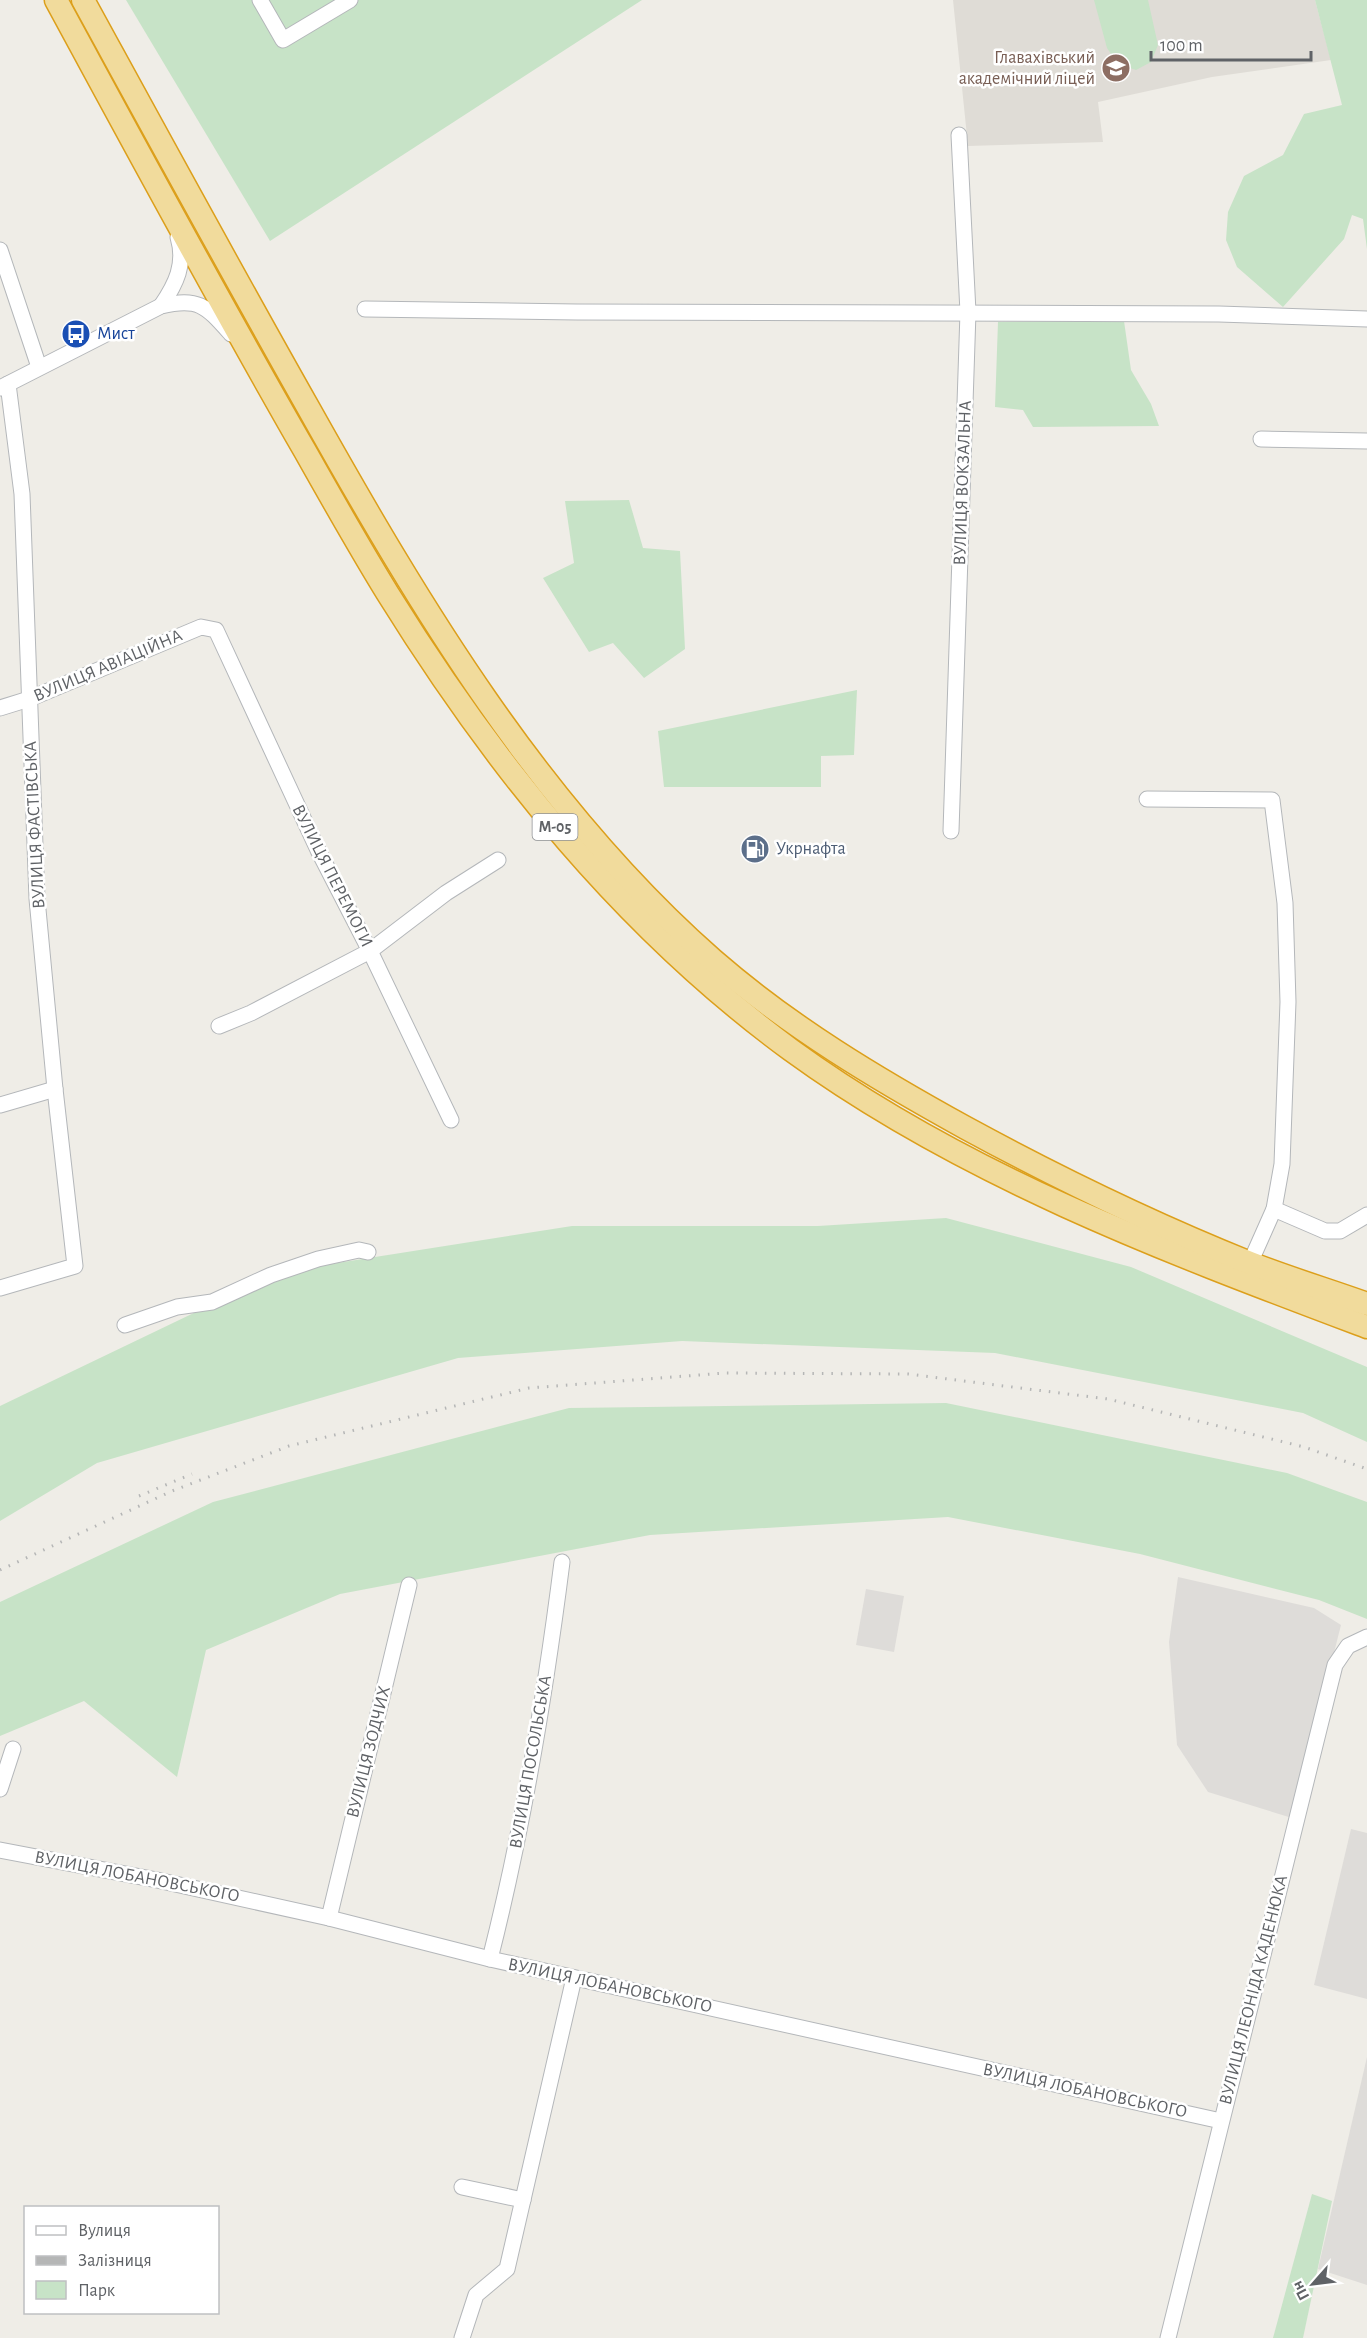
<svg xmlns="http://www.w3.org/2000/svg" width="1367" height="2338" font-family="'Alegreya Sans',sans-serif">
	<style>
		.industrial { fill: #dedcd9 }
		.education { fill: #dfdcd6 }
		.green { fill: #c7e3c7 }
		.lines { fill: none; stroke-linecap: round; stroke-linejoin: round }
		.minor-casing { stroke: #b4b7ba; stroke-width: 17 }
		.highway-casing { stroke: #dc9f1b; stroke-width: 25 }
		.minor { stroke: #fff; stroke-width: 15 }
		.highway { stroke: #f1db9c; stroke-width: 22 }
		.rail { stroke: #b5b6b6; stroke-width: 3; stroke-dasharray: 1.5 8; stroke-linecap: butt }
		.labels { text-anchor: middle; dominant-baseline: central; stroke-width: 5; stroke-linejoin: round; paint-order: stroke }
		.shield { fill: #fff; stroke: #8f9194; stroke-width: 1.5 }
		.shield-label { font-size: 16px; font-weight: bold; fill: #5f6266 }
		.education-label { font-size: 18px; fill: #785e54; stroke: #fff; text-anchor: end }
		.transit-label { font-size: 18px; fill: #164399; stroke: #fff; text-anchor: start }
		.street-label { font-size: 18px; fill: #5f6266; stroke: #fff }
		.service-label { font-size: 18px; fill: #4e5e75; stroke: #fff; text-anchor: start }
	</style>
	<rect width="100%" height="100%" fill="#efede7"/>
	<g class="industrial">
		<polygon points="1178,1577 1314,1608 1341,1625 1292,1818 1208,1792 1177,1745 1169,1642"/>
		<polygon points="866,1589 904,1596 894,1652 856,1645"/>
		<polygon points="1351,1829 1367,1833 1367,1999 1314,1985"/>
		<polygon points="1367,2057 1367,2285 1318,2269"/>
	</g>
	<polygon class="education" points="953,0 1315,0 1331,60 1212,77 1098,102 1103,142 968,146"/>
	<g class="green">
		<polygon points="126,0 642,0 270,241"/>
		<polygon points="1094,0 1148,0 1158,45 1151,62 1136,70 1118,64 1107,48"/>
		<polygon points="1315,0 1367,0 1367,249 1363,219 1352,215 1344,239 1283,307 1237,267 1226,240 1228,212 1244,176 1283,155 1304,114 1342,105"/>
		<polygon points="1124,321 1131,370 1151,404 1159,426 1033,427 1023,410 995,407 998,322"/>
		<polygon points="629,500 643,548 680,551 685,649 644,678 613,643 589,652 543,578 574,563 565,501"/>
		<polygon points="857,690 854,755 821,756 821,787 664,787 658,731"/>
		<polygon points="946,1218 1131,1267 1367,1367 1367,1442 1303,1413 995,1353 682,1341 458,1358 97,1463 0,1521 0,1406 200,1310 299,1269 572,1226 818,1226"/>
		<polygon points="946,1403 1287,1473 1367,1502 1367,1619 1319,1600 1140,1554 948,1517 650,1535 340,1594 206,1650 177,1777 84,1701 0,1736 0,1602 213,1502 569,1408"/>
		<polygon points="1312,2194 1332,2201 1303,2338 1273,2338"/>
	</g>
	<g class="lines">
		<g class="minor-casing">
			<g id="minor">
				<polyline points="260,0 283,40 350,0"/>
				<polyline points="0,250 39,367"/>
				<path d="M161 306C176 284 186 264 178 237"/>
				<polyline points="365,309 577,312 1219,314 1367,319"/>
				<path d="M0 388 161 306C199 297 206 306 231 334"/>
				<polyline points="1261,439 1367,441"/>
				<polyline points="0,708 29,699 201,627 216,630 318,850 370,951 451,1120"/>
				<polyline points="1147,799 1272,800 1285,903 1288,1002 1282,1164 1274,1209 1250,1263"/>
				<polyline points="951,831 968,312 959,135"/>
				<polyline points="219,1026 251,1013 370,951 446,893 498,860"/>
				<polyline points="0,1105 55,1089"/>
				<polyline points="1274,1209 1325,1231 1340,1231 1367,1215"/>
				<polyline points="0,1288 75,1266 55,1089 37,899 22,494 8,384"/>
				<polyline points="125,1325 177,1307 212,1302 271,1275 318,1259 359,1250 368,1252"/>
				<polyline points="0,1789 13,1749"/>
				<polyline points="0,1850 157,1880 329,1918 490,1959 1221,2121"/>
				<polyline points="329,1918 409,1585"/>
				<path d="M490 1959C523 1829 545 1696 562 1562"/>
				<polyline points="462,2187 523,2200"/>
				<polyline points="462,2338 476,2295 507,2269 574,1978"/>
				<polyline points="1168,2338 1335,1665 1348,1646 1367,1637"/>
			</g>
		</g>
		<g class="highway-casing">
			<g id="highway">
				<path d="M56 0C138 151 219 302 305 451 332 499 359 547 388 594 496 768 625 928 791 1050 964 1176 1168 1252 1367 1327"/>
				<path d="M83 0C158 137 232 273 309 409 420 607 540 808 713 960 790 1027 877 1079 966 1128 1058 1178 1153 1224 1250 1263 1288 1278 1328 1290 1367 1304"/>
			</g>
		</g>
		<use href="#minor" class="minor"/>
		<use href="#highway" class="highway"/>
		<g class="rail">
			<polyline points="139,1496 192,1474"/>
			<polyline points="0,1570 172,1491 289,1446 529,1388 725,1373 908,1374 1108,1399 1304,1447 1367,1469"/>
		</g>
	</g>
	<defs>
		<g id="school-disc" transform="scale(1.5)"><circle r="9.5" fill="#8d6e63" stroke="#fff"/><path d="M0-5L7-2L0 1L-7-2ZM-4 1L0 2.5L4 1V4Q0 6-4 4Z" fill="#fff"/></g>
		<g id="bus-disc" transform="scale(1.5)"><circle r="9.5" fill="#1a4fb4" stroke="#fff"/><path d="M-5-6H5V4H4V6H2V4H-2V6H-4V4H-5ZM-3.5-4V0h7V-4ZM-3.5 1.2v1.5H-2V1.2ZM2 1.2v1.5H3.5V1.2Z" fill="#fff"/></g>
		<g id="fuel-disc" transform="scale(1.5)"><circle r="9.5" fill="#5c6f8a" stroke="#fff"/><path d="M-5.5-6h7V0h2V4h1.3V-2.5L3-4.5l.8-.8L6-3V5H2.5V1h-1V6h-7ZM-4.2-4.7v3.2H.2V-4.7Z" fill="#fff"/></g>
	</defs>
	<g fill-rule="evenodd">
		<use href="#school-disc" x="1116" y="68"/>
		<use href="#bus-disc" x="76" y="334"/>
		<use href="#fuel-disc" x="755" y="849"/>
	</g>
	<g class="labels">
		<rect class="shield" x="532.5" y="814" width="45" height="26" rx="4.5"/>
		<g class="shield-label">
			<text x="555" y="827">М-05</text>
		</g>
		<g class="education-label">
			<text x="1095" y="58">Главахівський<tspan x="1095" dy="21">академічний ліцей</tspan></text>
		</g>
		<g class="transit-label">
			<text x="97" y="334">Мист</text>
		</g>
		<g class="street-label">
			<text transform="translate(963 483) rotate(-88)">ВУЛИЦЯ ВОКЗАЛЬНА</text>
			<text transform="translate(108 666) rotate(-23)">ВУЛИЦЯ АВІАЦІЙНА</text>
			<text transform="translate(35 825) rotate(-93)">ВУЛИЦЯ ФАСТІВСЬКА</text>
			<text transform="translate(332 876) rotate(63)">ВУЛИЦЯ ПЕРЕМОГИ</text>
			<text transform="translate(369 1752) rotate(-76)">ВУЛИЦЯ ЗОДЧИХ</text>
			<text transform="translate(531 1762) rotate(-80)">ВУЛИЦЯ ПОСОЛЬСЬКА</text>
			<text transform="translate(137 1877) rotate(11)">ВУЛИЦЯ ЛОБАНОВСЬКОГО</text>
			<text transform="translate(610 1986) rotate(12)">ВУЛИЦЯ ЛОБАНОВСЬКОГО</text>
			<text transform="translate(1254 1990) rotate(-76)">ВУЛИЦЯ ЛЕОНІДА КАДЕНЮКА</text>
			<text transform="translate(1085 2091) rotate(12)">ВУЛИЦЯ ЛОБАНОВСЬКОГО</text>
		</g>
		<g class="service-label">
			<text x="776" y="849">Укрнафта</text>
		</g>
	</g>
	<rect x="24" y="2206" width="195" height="108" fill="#ffffff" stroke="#bfc0c2" stroke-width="1.5"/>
	<rect x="36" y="2226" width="30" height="9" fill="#ffffff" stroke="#bfc0c2" stroke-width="1.5"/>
	<text x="78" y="2236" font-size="18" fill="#5f6266">Вулиця</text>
	<rect x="36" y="2256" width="30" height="9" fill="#b5b6b6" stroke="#bfc0c2" stroke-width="1.5"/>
	<text x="78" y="2266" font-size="18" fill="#5f6266">Залізниця</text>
	<rect x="36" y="2281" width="30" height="18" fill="#c7e3c7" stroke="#bfc0c2" stroke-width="1.5"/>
	<text x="78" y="2296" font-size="18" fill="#5f6266">Парк</text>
	<g transform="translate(1313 2284) rotate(242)" stroke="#ffffff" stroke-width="4.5" paint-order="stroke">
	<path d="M0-4.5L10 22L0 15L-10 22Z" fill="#5f6266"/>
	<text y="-9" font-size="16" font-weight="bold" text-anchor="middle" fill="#5f6266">Пн</text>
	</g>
	<path d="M1151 51v9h160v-9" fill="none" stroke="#5f6266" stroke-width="3"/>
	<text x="1160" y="51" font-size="18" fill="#5f6266" stroke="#ffffff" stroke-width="4.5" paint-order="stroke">100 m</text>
</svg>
